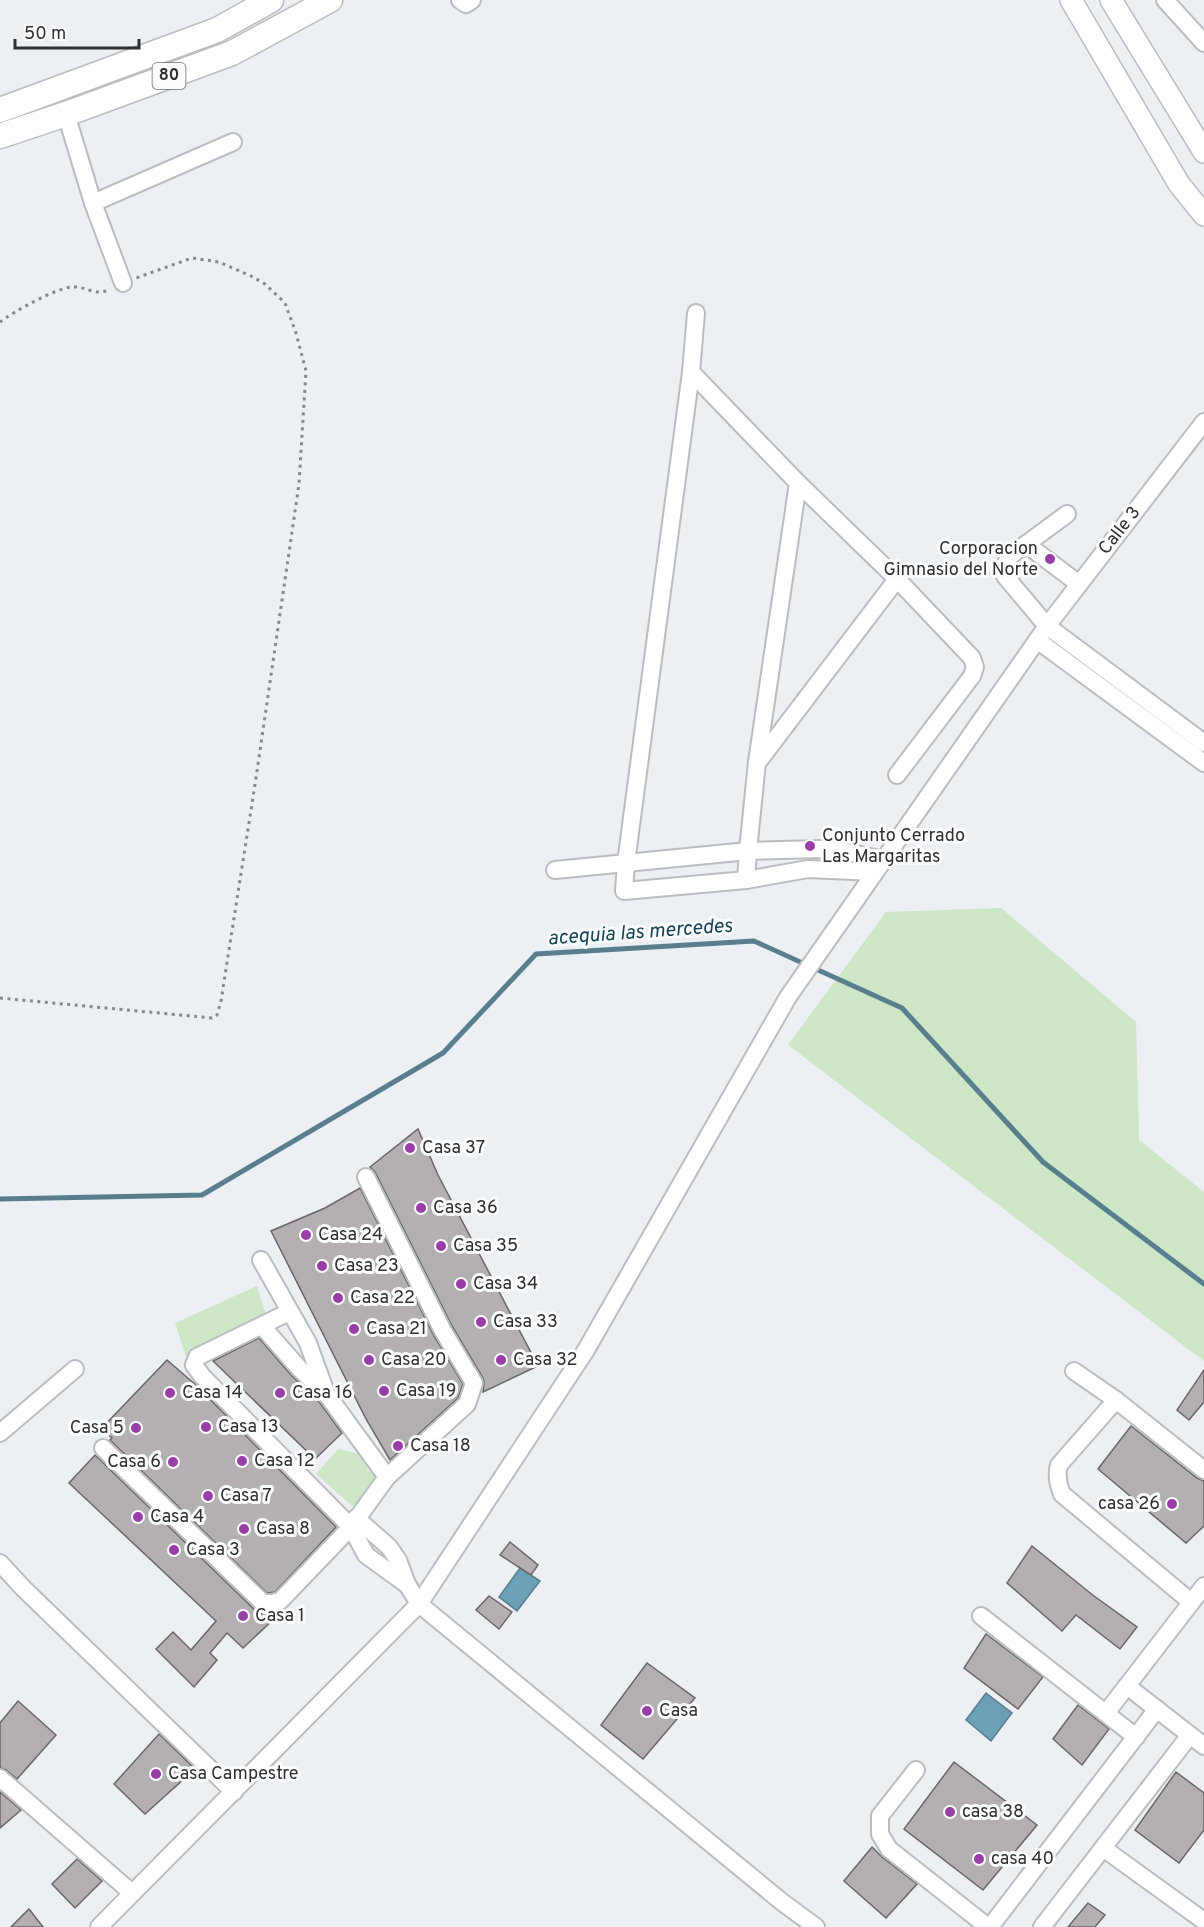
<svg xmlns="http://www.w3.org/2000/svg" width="1204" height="1927" font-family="Overpass,sans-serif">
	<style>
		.green { fill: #cce6c6 }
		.water { fill: #6ba0b6; stroke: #597e8e; stroke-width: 1.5 }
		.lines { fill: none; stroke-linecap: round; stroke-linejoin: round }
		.stream { stroke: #597e8e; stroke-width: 5 }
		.building { fill: #b4afb2; stroke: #6b6668; stroke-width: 1.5 }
		.minor-casing { stroke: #babdc0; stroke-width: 20 }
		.major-casing { stroke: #babdc0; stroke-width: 24 }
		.highway-casing { stroke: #babdc0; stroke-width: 27 }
		.path { stroke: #86888b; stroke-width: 3; stroke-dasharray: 3 4.5; stroke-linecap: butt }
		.minor { stroke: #fff; stroke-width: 16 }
		.major { stroke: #fff; stroke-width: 21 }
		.highway { stroke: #fff; stroke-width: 24 }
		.poi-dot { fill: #993da7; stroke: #fafcfe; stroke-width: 2 }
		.labels { text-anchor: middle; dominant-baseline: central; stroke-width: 6; stroke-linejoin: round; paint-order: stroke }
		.shield { fill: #fafcfe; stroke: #6b6c6e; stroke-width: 1.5 }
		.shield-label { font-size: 16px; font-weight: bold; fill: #2e2f30 }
		.street-label { font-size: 18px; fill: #2e2f30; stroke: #fafcfe }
		.poi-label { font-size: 18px; fill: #2e2f30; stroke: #fafcfe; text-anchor: start }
		.water-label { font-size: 20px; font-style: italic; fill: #134253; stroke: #fafcfe }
	</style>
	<rect width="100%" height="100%" fill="#eceff3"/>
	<g class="green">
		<polygon points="1001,908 1136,1022 1139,1140 1204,1192 1204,1361 788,1045 886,912"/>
		<polygon points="257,1286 269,1325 186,1356 175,1323"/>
		<polygon points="338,1449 369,1456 367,1471 381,1474 357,1510 316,1474"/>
	</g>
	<g class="water">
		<polygon points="520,1568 540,1581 517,1611 499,1597"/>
		<polygon points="986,1693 1012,1713 991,1741 966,1720"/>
	</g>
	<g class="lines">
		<polyline class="stream" points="0,1199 202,1195 443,1053 536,954 754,941 902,1008 1043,1162 1204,1284"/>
	</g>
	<g class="building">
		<polygon points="418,1129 438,1175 538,1366 483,1392 484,1382 483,1378 452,1326 375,1172 370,1167"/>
		<polygon points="360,1188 434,1336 463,1384 458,1398 390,1460 366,1419 271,1231 325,1208"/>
		<polygon points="259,1338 291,1375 320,1403 342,1433 315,1459 213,1361"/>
		<polygon points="167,1360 196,1385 336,1527 275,1592 267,1593 110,1440 112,1438 101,1429"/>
		<polygon points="1204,1370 1204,1402 1189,1420 1177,1410"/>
		<polygon points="1131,1426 1197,1478 1204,1481 1204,1526 1186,1543 1098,1469"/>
		<polygon points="95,1455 256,1611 263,1614 273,1613 277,1616 243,1648 227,1633 210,1653 217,1660 194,1687 156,1649 173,1632 191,1650 216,1621 69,1483"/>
		<polygon points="510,1542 538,1565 531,1575 500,1555"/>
		<polygon points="1032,1546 1094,1596 1137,1627 1120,1649 1076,1615 1062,1631 1007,1583"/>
		<polygon points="489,1596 512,1612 499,1629 476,1610"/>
		<polygon points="986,1634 1043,1677 1018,1709 964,1668"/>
		<polygon points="647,1663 695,1698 643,1759 601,1725"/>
		<polygon points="18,1701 56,1735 17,1779 6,1770 0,1768 0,1723"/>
		<polygon points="1078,1705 1109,1729 1082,1765 1053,1739"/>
		<polygon points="159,1734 195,1769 145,1814 114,1784"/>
		<polygon points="954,1762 1037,1825 983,1890 904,1829"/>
		<polygon points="1176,1772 1204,1793 1204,1830 1179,1863 1135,1830"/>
		<polygon points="0,1792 21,1810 0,1828"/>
		<polygon points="872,1847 882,1857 917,1884 886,1918 844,1881"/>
		<polygon points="77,1859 102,1881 75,1908 52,1884"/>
		<polygon points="1088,1903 1105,1915 1095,1927 1068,1927"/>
		<polygon points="29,1909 43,1927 11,1927"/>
	</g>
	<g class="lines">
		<g class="minor-casing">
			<g id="minor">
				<polyline points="460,0 466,4 472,0"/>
				<polyline points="1165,0 1204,43"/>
				<polyline points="66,114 93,203 123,283"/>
				<polyline points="93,203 233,142"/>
				<polyline points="696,313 691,372 626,863 624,891 746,880 808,869 875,872"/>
				<polyline points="691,372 798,483 897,579 972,658 975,667 972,676 897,775"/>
				<polyline points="1067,514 1010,556 1005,565 1005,576 1047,626 1204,743"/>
				<polyline points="1026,544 1079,584"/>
				<polyline points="1037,640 1204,763"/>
				<polyline points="758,762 897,579"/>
				<polyline points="555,870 748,851 821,849 838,850 883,860"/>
				<polyline points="746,880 748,851 757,762 798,483"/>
				<polyline points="261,1260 308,1343 325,1390"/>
				<polyline points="289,1312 197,1357 194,1365 202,1376 351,1527 366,1555 406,1584"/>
				<polyline points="262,1326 298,1367 328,1396 387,1477"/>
				<polyline points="1074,1371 1116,1400 1204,1470"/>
				<path d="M1116 1400 1059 1465C1056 1475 1058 1484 1062 1494L1191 1602"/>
				<polyline points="0,1433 75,1369"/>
				<polyline points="103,1448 263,1603 272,1603 280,1601 351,1527 387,1477 467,1404 474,1383 443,1331 366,1177"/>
				<polyline points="356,1518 389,1547 398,1560 407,1584 419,1604 782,1902 816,1927"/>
				<polyline points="0,1563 23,1588 234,1792"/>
				<polyline points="981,1616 1136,1737"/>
				<polyline points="1127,1686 1204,1746"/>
				<polyline points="1106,1713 1204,1586"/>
				<polyline points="916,1770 880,1816 880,1834 889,1849 988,1927"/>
				<polyline points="0,1778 132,1893"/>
				<polyline points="1103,1848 1204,1921"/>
				<polyline points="99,1927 419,1604 586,1350 788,997 1047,626 1204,422"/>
				<polyline points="990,1927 1157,1709"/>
				<polyline points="1042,1927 1190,1735"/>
			</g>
		</g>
		<g class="major-casing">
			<g id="major">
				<polyline points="1071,0 1179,184 1204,215"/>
				<polyline points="1111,0 1204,152"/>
			</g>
		</g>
		<g class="highway-casing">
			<g id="highway">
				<polyline points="0,110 217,30 271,0"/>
				<polyline points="0,136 66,114 232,53 330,0"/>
			</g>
		</g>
		<g class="path">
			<path d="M0 322C13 312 56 288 72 287 85 286 95 296 108 290"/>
			<polyline points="0,998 212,1018 217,1015 221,1001 256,778 299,484 306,371 296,333 285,303 265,284 251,276 219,262 192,258 136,278"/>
		</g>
		<use href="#minor" class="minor"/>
		<use href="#major" class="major"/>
		<use href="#highway" class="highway"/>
	</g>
	<g class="poi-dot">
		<circle cx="1050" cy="559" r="6"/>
		<circle cx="810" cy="846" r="6"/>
		<circle cx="410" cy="1148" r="6"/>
		<circle cx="421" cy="1208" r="6"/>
		<circle cx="306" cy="1235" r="6"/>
		<circle cx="441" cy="1246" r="6"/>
		<circle cx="322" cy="1266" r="6"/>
		<circle cx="461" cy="1284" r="6"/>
		<circle cx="338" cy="1298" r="6"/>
		<circle cx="481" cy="1322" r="6"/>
		<circle cx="354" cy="1329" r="6"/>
		<circle cx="369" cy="1360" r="6"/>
		<circle cx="501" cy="1360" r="6"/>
		<circle cx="384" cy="1391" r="6"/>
		<circle cx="170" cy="1393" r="6"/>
		<circle cx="280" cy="1393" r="6"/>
		<circle cx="206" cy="1427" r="6"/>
		<circle cx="136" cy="1428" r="6"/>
		<circle cx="398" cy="1446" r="6"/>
		<circle cx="242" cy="1461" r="6"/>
		<circle cx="173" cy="1462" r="6"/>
		<circle cx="208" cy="1496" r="6"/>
		<circle cx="1172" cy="1504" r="6"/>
		<circle cx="138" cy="1517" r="6"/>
		<circle cx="244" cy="1529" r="6"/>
		<circle cx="174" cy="1550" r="6"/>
		<circle cx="243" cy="1616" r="6"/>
		<circle cx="647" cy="1711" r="6"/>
		<circle cx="156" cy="1774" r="6"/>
		<circle cx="950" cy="1812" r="6"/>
		<circle cx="979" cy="1859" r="6"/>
	</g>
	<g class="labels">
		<rect class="shield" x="152.5" y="63" width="33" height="26" rx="4.5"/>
		<g class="shield-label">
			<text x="169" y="76">80</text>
		</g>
		<g class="street-label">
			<text transform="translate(1120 531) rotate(-52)">Calle 3</text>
		</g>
		<g class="poi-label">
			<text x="1038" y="549" text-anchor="end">Corporacion<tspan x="1038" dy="21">Gimnasio del Norte</tspan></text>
			<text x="822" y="836">Conjunto Cerrado<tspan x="822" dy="21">Las Margaritas</tspan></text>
			<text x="422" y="1148">Casa 37</text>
			<text x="433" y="1208">Casa 36</text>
			<text x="318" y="1235">Casa 24</text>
			<text x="453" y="1246">Casa 35</text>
			<text x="334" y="1266">Casa 23</text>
			<text x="473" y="1284">Casa 34</text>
			<text x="350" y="1298">Casa 22</text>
			<text x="493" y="1322">Casa 33</text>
			<text x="366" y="1329">Casa 21</text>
			<text x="381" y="1360">Casa 20</text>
			<text x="513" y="1360">Casa 32</text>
			<text x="396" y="1391">Casa 19</text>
			<text x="182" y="1393">Casa 14</text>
			<text x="292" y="1393">Casa 16</text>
			<text x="218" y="1427">Casa 13</text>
			<text x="124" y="1428" text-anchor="end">Casa 5</text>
			<text x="410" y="1446">Casa 18</text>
			<text x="254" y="1461">Casa 12</text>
			<text x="161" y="1462" text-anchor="end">Casa 6</text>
			<text x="220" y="1496">Casa 7</text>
			<text x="1160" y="1504" text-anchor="end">casa 26</text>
			<text x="150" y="1517">Casa 4</text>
			<text x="256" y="1529">Casa 8</text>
			<text x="186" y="1550">Casa 3</text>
			<text x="255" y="1616">Casa 1</text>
			<text x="659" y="1711">Casa</text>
			<text x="168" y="1774">Casa Campestre</text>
			<text x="962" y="1812">casa 38</text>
			<text x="991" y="1859">casa 40</text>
		</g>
		<g class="water-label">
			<text transform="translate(640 933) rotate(-4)">acequia las mercedes</text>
		</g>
	</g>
	<path d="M15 39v9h124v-9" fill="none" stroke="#2e2f30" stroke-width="3"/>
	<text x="24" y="39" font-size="18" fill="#2e2f30" stroke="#fafcfe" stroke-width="4.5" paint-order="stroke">50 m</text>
</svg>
